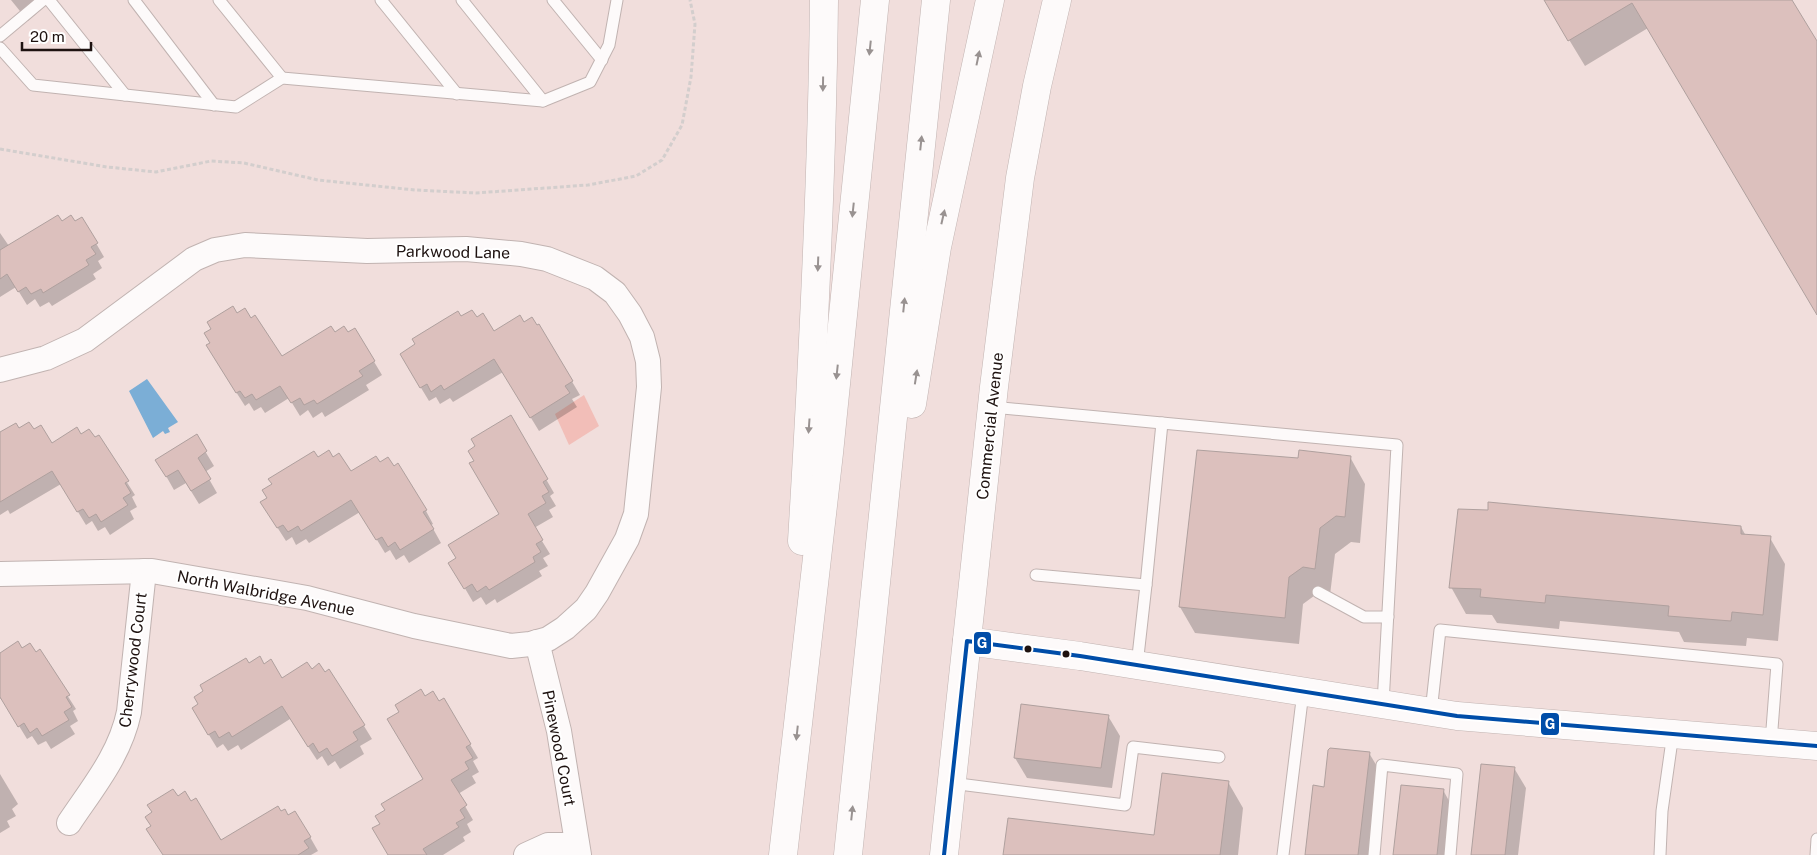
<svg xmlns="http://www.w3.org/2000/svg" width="1817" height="855" font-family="'Public Sans',sans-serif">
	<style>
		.green { fill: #f2beb8 }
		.water { fill: #7baed6 }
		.shadow { fill: #0003 }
		.building { fill: #dcc0bd; stroke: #afa09e }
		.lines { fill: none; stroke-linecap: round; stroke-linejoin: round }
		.service-casing { stroke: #c1b3b1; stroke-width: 13 }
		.minor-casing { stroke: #c1b3b1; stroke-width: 26 }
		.tertiary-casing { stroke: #c1b3b1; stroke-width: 29 }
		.motorway-casing { stroke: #c1b3b1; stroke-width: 29 }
		.path { stroke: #d3cecd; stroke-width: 3; stroke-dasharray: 4 2.5; stroke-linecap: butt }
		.service { stroke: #fdfafa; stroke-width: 11 }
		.minor { stroke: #fdfafa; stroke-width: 24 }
		.tertiary { stroke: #fdfafa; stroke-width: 28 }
		.motorway { stroke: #fdfafa; stroke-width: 28 }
		.bus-1-casing { stroke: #fff; stroke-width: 8 }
		.bus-1 { stroke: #004da8; stroke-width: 4 }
		.oneway { fill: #999291 }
		.bus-dot { fill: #1e1210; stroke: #fff; stroke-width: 2 }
		.labels { text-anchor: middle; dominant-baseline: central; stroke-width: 4; stroke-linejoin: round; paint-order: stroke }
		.street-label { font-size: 16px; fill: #1e1210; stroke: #fff }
		.line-badge { stroke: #fff; stroke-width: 2 }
		.badge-label { font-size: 14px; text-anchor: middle; font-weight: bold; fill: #fff }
	</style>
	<rect width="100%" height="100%" fill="#f1dedc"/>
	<polygon class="green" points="584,395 599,426 569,445 555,414"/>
	<polygon class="water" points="147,379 178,422 168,428 170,432 165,434 163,431 153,438 129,391"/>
	<g class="shadow">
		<polygon points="11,0 52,0 28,21"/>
		<polygon points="1545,0 1791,0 1817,44 1817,313 1648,28 1585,66"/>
		<polygon points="82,219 104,257 98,261 102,268 93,274 96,279 52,306 49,302 40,307 35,299 27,305 16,287 0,297 0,233 9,246 61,223 74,223"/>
		<polygon points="237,315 282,358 335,334 348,334 355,330 382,375 366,385 369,390 325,417 322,412 313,418 308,410 300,416 289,398 265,413 261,407 254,411 249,403 245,406 215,359"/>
		<polygon points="461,318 476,319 494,333 523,324 539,326 580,395 572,399 577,407 539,431 503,372 453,402 450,398 440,404 436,397 429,401 409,368"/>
		<polygon points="510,417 554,493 550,496 556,506 549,510 553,517 534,528 550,554 543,558 548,566 539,571 542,576 497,603 495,599 486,605 481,597 473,602 450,563 458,559 501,514 475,461"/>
		<polygon points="19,430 34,431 52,445 81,435 94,439 98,437 135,495 132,497 137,507 130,511 134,519 110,535 105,527 98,531 92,521 86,525 61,484 10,514 8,510 0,515 0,434"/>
		<polygon points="196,436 214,466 205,472 217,493 199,504 186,483 174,490 157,460"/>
		<polygon points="1350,457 1365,484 1360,543 1351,542 1335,554 1330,595 1318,593 1303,604 1299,644 1195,633 1180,607"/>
		<polygon points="317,458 333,459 350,473 380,464 426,511 433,524 431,525 441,543 409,563 404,555 396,560 390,550 385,553 360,512 309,543 306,539 296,545 292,537 286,541 270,516"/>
		<polygon points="1741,527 1746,536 1770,538 1785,564 1778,641 1747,638 1746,646 1684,642 1679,632 1560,621 1559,629 1497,623 1492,615 1466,614 1451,587"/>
		<polygon points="22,650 35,653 39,651 76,709 73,711 78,721 70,726 75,734 51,749 46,741 38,745 32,736 27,739 2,698 0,699 0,654"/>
		<polygon points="249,665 264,665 282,679 311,670 364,726 372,739 360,746 364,754 340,769 335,761 328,766 322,756 317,760 290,719 241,750 238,745 228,751 223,744 217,748 201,722"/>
		<polygon points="425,697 438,702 443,699 478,758 473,761 479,772 472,776 476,783 458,794 473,820 467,824 471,832 463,837 465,841 443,855 389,855 381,824 424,780"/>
		<polygon points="1108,716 1120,736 1112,788 1027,778 1015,758"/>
		<polygon points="1369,753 1384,778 1375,855 1306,855 1325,788"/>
		<polygon points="1514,768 1526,788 1518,855 1473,855"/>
		<polygon points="0,774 18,804 12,809 16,816 7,821 10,827 0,833"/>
		<polygon points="1228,782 1243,808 1238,855 1004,855 1155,836"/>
		<polygon points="1443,790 1458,817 1454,855 1395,855"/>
		<polygon points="177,797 190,803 196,800 222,841 281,813 310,837 318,851 311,855 164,855 152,826"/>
	</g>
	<g class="building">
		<polygon points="1544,0 1792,0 1817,41 1817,315 1632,3 1568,41"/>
		<polygon points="58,215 62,221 71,215 75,221 82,217 98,243 91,247 96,254 86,260 89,265 43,293 41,289 31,294 26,287 18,292 7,274 0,279 0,250"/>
		<polygon points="233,306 237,313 245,308 251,318 255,315 282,356 331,326 335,332 344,326 348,332 355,328 375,361 359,371 363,376 317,404 314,400 304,405 300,398 291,403 280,386 256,400 252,394 245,398 240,391 236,393 206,345 210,343 204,333 211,329 207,322"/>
		<polygon points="472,310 477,317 483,313 494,331 520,315 524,322 532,317 537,325 539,324 573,381 565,386 570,393 530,418 494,359 444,390 441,385 431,392 427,384 420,388 400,354 415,344 412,339 443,320 458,311 461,316"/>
		<polygon points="511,415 548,479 543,482 549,492 542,496 546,503 528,514 543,540 536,544 541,552 533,557 535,562 489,590 486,586 477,592 472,584 464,589 448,563 456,558 448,545 499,514 469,463 474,461 468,451 475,446 471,439"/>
		<polygon points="29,422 34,429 41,425 52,443 77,427 81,434 89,429 95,437 99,435 129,481 125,483 131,493 123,498 128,505 101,522 96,514 89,518 83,509 77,512 52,471 0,502 0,432 16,423 19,428"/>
		<polygon points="197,434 207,451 198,458 211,479 191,491 178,470 166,477 155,460"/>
		<polygon points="329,450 333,457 339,453 351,471 376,456 380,462 388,457 394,466 398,463 427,510 423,512 434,529 400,550 395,542 388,547 382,537 376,540 351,500 301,531 298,526 288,532 283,525 277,528 260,502 267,498 262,490 272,484 268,479 314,451 318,457"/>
		<polygon points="1197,450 1298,458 1299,450 1351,456 1345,517 1336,516 1320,528 1315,569 1303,567 1289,577 1285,618 1179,607"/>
		<polygon points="1488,502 1741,526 1741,534 1771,536 1763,615 1732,612 1731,621 1668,616 1669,606 1546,595 1545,603 1480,597 1481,589 1449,588 1458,509 1488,510"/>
		<polygon points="18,641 22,648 30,643 36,652 40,649 70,695 66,697 72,707 64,712 69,720 42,736 37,728 30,733 24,723 18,727 0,697 0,653"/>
		<polygon points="260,656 264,664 271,659 282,678 307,662 312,669 319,663 325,672 329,669 365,725 353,732 358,740 332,756 327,748 319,753 313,743 308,747 282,706 232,737 229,732 219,738 215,731 208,735 192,708 198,704 194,697 203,691 200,685 246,658 249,663"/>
		<polygon points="421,689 425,696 433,691 439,701 444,698 471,744 466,747 473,758 465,762 469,769 451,780 467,805 460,810 465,818 456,823 459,827 423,849 427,855 388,855 372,828 380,824 375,816 385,810 381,804 423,779 387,719 399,712 395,705"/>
		<polygon points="1021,704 1109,715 1101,768 1014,758"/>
		<polygon points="1330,748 1370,752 1358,855 1305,855 1313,785 1324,787 1328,750"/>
		<polygon points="1481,764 1515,767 1505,855 1471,855"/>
		<polygon points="1162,773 1229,781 1220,855 1003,855 1008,818 1154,835"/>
		<polygon points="1401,785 1444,789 1437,855 1393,855"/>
		<polygon points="173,789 178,796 185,791 191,801 196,798 221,840 278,806 281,811 285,809 288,815 295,811 311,837 304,841 309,848 298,855 163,855 146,829 151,826 145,817 152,812 147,805"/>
	</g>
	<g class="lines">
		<g class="service-casing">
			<g id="service">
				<polyline points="49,0 125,95"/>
				<polyline points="134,0 214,105"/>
				<polyline points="219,0 282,78"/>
				<polyline points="381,0 457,94"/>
				<polyline points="462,0 543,101"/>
				<polyline points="553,0 602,60"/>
				<polyline points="0,36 43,0"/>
				<polyline points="0,48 33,85 236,107 282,78 543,101 590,82 609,45 617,0"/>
				<polyline points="992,407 1162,423 1146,585"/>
				<polyline points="1162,423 1397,445 1383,704"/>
				<polyline points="1036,575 1146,585 1137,665"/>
				<polyline points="1318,592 1364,617 1388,617"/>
				<polyline points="1431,712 1440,630 1777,664 1771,742"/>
				<polyline points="951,783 1125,805 1133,747 1219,757"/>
				<polyline points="1283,855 1303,692"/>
				<polyline points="1374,855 1382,765 1457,774 1450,855"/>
				<polyline points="1660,855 1662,811 1673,733"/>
				<polyline points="1816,855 1817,839"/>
			</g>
		</g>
		<g class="minor-casing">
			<g id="minor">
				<polyline points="0,370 46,358 85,340 194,259 215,250 245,245 367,251 466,249 521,254 547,259 595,278 615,293 630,314 642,337 648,361 649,387 636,514 627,539 597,593 586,609 565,628 548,639 530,644 511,646 414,626 307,598 152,571 0,574"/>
				<polyline points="537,642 559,731 579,855"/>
				<path d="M69 823C93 787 120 755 129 712L144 571"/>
				<polyline points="526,855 548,845 577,845"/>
			</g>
		</g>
		<g class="tertiary-casing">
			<g id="tertiary">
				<polyline points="967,641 1080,656 1457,716 1817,746"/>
				<polyline points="944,855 994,387 1020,178 1037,86 1057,0"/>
			</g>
		</g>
		<g class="motorway-casing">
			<g id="motorway">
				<polyline points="912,404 937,247 990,0"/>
				<path d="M802 541C813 360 822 181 824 0"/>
				<polyline points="783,855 829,453 875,0"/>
				<polyline points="848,855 936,0"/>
			</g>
		</g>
		<polyline class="path" points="0,149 107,167 156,172 211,161 244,163 318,180 415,190 476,193 588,185 636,176 662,160 682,125 691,77 695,24 690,0"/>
		<use href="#service" class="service"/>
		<use href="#minor" class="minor"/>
		<use href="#tertiary" class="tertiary"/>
		<use href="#motorway" class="motorway"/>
		<g class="bus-1-casing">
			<polyline id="bus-1" points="944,855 967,641 1080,656 1457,716 1817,746"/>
		</g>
		<use href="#bus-1" class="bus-1"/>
	</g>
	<defs><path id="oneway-solid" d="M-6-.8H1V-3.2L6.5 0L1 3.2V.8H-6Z" transform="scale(1.25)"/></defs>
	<g class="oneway">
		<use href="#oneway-solid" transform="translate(870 48) rotate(96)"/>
		<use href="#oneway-solid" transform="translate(978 58) rotate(-78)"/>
		<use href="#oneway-solid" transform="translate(823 84) rotate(91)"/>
		<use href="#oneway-solid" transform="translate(921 143) rotate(-84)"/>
		<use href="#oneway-solid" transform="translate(853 210) rotate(96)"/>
		<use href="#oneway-solid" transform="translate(943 217) rotate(-77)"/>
		<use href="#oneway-solid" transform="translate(818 264) rotate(92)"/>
		<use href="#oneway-solid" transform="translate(904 305) rotate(-84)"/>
		<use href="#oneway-solid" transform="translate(837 372) rotate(96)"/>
		<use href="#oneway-solid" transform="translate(916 377) rotate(-81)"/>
		<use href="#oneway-solid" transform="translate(809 426) rotate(94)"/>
		<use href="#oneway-solid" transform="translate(797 733) rotate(96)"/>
		<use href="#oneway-solid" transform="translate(852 813) rotate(-84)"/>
	</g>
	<g class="bus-dot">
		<circle cx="1028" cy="649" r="4.5"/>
		<circle cx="1066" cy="654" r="4.5"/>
	</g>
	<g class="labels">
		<g class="street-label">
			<text transform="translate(453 252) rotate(1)">Parkwood Lane</text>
			<text transform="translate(990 426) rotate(-84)">Commercial Avenue</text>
			<text transform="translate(266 593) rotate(11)">North Walbridge Avenue</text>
			<text transform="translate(133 660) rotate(-83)">Cherrywood Court</text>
			<text transform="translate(559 748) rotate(79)">Pinewood Court</text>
		</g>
	</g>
	<g class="line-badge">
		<rect x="973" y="631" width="19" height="24" rx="5" fill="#004da8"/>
		<rect x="1540" y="712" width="20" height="24" rx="5" fill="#004da8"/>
	</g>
	<g class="badge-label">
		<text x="982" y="648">G</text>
		<text x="1550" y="729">G</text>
	</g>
	<path d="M22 42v8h69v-8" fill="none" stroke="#1e1210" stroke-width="2.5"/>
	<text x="30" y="42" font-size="15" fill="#1e1210" stroke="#ffffff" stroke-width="4" paint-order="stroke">20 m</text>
</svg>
